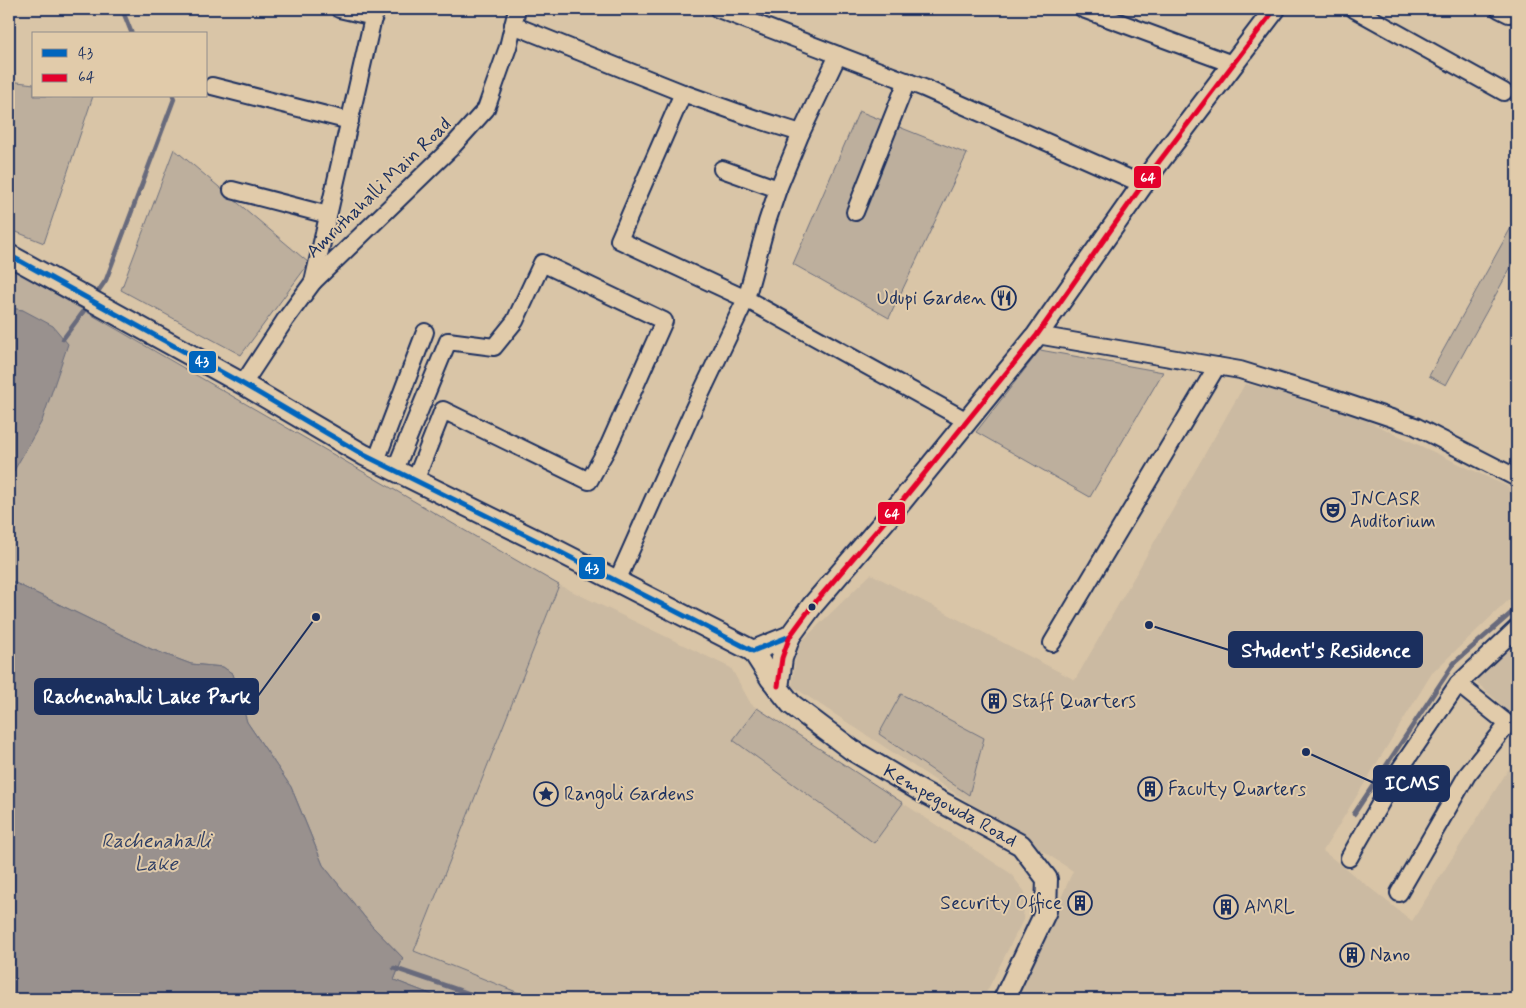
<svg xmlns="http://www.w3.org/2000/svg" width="1526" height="1008" font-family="Mynerve,sans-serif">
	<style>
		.built { fill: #cbbaa2 }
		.green { fill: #bdaf9d; stroke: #6c6f7e }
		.water { fill: #99918e; stroke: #676a7b }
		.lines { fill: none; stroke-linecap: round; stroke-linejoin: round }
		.stream { stroke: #676a7b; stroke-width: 4.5 }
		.minor-casing { stroke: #1b2f5e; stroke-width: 20 }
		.tertiary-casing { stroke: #1b2f5e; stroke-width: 24 }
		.minor { stroke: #e1cbaa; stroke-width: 16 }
		.tertiary { stroke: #e1cbaa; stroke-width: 20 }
		.bus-1-casing { stroke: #e1cbaa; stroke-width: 9 }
		.bus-2-casing { stroke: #e1cbaa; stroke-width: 9 }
		.bus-1 { stroke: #0065bd; stroke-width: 5 }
		.bus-2 { stroke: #e4002b; stroke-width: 5 }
		.bus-dot { fill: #1b2f5e; stroke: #e1cbaa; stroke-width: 2 }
		.labels { text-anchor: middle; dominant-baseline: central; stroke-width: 4; stroke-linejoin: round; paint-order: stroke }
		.street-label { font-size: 19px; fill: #1b2f5e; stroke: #e1cbaa }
		.poi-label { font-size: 19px; fill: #1b2f5e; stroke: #e1cbaa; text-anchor: start }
		.water-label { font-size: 20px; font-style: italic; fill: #2e3e65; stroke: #e1cbaa }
		.leader { fill: none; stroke: #1b2f5e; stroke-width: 2 }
		.callout-dot { fill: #1b2f5e; stroke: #e1cbaa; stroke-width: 2 }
		.callout { fill: #1b2f5e; stroke: #1b2f5e; stroke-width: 2 }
		.callout-label { font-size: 20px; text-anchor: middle; font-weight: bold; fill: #fff }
		.line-badge { stroke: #e1cbaa; stroke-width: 2 }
		.badge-label { font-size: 14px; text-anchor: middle; font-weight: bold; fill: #fff }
	</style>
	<rect width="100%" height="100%" fill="#d9c5a7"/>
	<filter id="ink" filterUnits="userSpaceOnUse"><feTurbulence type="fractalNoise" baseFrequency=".02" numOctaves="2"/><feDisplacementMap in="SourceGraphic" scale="10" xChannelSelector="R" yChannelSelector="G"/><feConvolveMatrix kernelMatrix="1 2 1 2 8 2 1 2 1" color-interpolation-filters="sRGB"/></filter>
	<g filter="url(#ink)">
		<g class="built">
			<polygon points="1245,384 1329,403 1517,491 1517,592 1432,673 1323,851 1412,921 1517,756 1517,999 1509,999 1507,997 1506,999 1016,999 1073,871 792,686 797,646 871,574 1075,680"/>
			<polygon points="559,585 731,668 751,704 1010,873 1025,892 1023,920 983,999 534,999 414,951"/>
			<polygon points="1517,643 1517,719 1473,679"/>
		</g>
		<g class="green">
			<polygon points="9,81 34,84 34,96 93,96 44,243 9,229"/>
			<polygon points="859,111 967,154 889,318 793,264"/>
			<polygon points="174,149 309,263 241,355 121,290"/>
			<polygon points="1513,224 1517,226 1517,256 1446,385 1429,376"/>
			<polygon points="9,267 559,585 414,951 534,999 443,999 394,980 403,958 371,925 323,865 291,787 247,722 233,674 223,667 191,664 151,649 9,580 9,484 11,476 23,310 9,308"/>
			<polygon points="1040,350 1163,372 1090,497 976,432"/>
			<polygon points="901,694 984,738 969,795 879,734"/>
			<polygon points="757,708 903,803 874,843 733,740"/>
		</g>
		<g class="water">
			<polygon points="9,308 23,310 53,326 68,344 42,421 11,476 9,484"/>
			<polygon points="9,580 151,649 191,664 223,667 233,674 247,722 291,787 323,865 371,925 403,958 394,980 443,999 9,999"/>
		</g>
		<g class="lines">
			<g class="stream">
				<polyline points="122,9 132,34"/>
				<polyline points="95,296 106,280 174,99 173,96"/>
				<polyline points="63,339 89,304"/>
				<polyline points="1354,814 1454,663 1517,608"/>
				<polyline points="394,968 485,999"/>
			</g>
			<g class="minor-casing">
				<g id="minor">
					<polyline points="339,9 374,17"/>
					<polyline points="718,9 924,88 1142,184"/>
					<polyline points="1083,9 1232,64"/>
					<polyline points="1354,9 1504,92"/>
					<polyline points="1499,9 1509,14"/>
					<polyline points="513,25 683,93 619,240 746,299 694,408 617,581"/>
					<polyline points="212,86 350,121"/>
					<polyline points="683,93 756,119 801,133 838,55"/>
					<polyline points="722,169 778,189 801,133"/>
					<polyline points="778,189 767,222 746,299 967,421"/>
					<polyline points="232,190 328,215"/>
					<polyline points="855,212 907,81"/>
					<polyline points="313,282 375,9"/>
					<polyline points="1037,335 1240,370 1335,399 1415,426 1517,478"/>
					<polyline points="243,384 285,320 313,282 451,148 486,109 508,47 517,9"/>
					<polyline points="376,461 425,332"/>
					<polyline points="395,470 448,341 494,347 515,321 542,263 664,321 609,445 589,481 443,410 415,481"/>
					<polyline points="1052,643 1217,366"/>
					<polyline points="1349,858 1400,769 1458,684 1517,628"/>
					<polyline points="1399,893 1467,775 1508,724 1458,684"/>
				</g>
			</g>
			<g class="tertiary-casing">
				<g id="tertiary">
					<polyline points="9,255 243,384 364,455 558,551 753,651 790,636"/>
					<polyline points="753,651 771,679 791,704 852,750 919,790 1021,845 1047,879 1046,911 1004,999"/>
					<polyline points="778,688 782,658 790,636 812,606 902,501 1037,335 1155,167 1275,9"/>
				</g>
			</g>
			<use href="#minor" class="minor"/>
			<use href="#tertiary" class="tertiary"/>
			<g class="bus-1-casing">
				<polyline id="bus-1" points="9,255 243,384 364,455 558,551 753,651 790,636"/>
			</g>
			<g class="bus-2-casing">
				<polyline id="bus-2" points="778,686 782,658 790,636 812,606 902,501 1037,335 1155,167 1275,9"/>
			</g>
			<use href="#bus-1" class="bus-1"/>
			<use href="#bus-2" class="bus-2"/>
		</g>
	</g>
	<defs>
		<g id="restaurant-ring" transform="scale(1.25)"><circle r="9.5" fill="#e1cbaa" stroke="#1b2f5e" stroke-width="1.5"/><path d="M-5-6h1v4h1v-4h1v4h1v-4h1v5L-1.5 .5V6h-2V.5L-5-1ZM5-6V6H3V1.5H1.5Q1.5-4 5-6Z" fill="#1b2f5e"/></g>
		<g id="theatre-ring" transform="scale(1.25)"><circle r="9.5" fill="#e1cbaa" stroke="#1b2f5e" stroke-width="1.5"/><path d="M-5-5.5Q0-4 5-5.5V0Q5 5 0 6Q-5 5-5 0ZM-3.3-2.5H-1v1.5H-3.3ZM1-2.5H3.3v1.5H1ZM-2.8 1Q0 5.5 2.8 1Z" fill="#1b2f5e"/></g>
		<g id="building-ring" transform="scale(1.25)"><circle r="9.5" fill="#e1cbaa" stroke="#1b2f5e" stroke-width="1.5"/><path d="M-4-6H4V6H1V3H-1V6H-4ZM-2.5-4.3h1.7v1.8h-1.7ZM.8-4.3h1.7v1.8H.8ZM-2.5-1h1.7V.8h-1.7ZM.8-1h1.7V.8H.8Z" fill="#1b2f5e"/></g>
		<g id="sight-ring" transform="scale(1.25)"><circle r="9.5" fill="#e1cbaa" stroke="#1b2f5e" stroke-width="1.5"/><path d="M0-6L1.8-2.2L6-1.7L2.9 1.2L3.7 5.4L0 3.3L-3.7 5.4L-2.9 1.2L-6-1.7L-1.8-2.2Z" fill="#1b2f5e"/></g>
	</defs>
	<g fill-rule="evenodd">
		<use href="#restaurant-ring" x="1004" y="298"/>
		<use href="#theatre-ring" x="1333" y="510"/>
		<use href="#building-ring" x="994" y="701"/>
		<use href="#building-ring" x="1150" y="789"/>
		<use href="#sight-ring" x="546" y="794"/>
		<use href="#building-ring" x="1080" y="903"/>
		<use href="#building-ring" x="1226" y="907"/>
		<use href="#building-ring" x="1352" y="955"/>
	</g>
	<circle class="bus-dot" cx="812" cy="607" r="4.5"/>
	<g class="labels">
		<g class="street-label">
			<text transform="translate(379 188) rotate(-44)">Amruthahalli Main Road</text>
			<text transform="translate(950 806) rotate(29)">Kempegowda Road</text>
		</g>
		<g class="poi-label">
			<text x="986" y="298" text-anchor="end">Udupi Garden</text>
			<text x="1350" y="499">JNCASR<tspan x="1350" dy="22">Auditorium</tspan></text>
			<text x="1012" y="701">Staff Quarters</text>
			<text x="1168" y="789">Faculty Quarters</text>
			<text x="564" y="794">Rangoli Gardens</text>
			<text x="1062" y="903" text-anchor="end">Security Office</text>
			<text x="1244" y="907">AMRL</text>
			<text x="1370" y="955">Nano</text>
		</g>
		<g class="water-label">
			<text x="156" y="841">Rachenahalli<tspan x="156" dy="23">Lake</tspan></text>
		</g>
	</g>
	<path class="leader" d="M1149 625L1229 650M316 617L258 696M1306 752L1374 783"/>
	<g class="callout-dot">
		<circle cx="1149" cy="625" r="5"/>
		<circle cx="316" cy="617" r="5"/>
		<circle cx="1306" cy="752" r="5"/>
	</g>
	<g class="callout">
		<rect x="1229" y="632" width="193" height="35" rx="5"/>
		<rect x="35" y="679" width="223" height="35" rx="5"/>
		<rect x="1374" y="766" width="75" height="35" rx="5"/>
	</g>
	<g class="callout-label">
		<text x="1326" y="657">Student's Residence</text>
		<text x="147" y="703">Rachenahalli Lake Park</text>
		<text x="1412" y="790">ICMS</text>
	</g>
	<g class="line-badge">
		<rect x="1133" y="165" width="29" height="24" rx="5" fill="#e4002b"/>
		<rect x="188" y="350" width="29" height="24" rx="5" fill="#0065bd"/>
		<rect x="877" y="501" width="29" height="24" rx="5" fill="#e4002b"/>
		<rect x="578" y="556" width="28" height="24" rx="5" fill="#0065bd"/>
	</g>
	<g class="badge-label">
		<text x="1148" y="182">64</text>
		<text x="202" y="366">43</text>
		<text x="892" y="518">64</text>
		<text x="592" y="573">43</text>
	</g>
	<rect width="1526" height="1008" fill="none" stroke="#e1cbaa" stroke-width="30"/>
	<rect x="15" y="15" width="1496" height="978" fill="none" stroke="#1b2f5e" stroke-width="2" filter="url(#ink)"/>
	<rect x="32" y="32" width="175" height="65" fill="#e1cbaa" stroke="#928d8c"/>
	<rect x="42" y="49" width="25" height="8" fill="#0065bd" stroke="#928d8c"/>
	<text x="78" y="58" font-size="15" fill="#1b2f5e">43</text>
	<rect x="42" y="74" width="25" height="8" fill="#e4002b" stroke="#928d8c"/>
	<text x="78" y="82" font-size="15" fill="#1b2f5e">64</text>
</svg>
